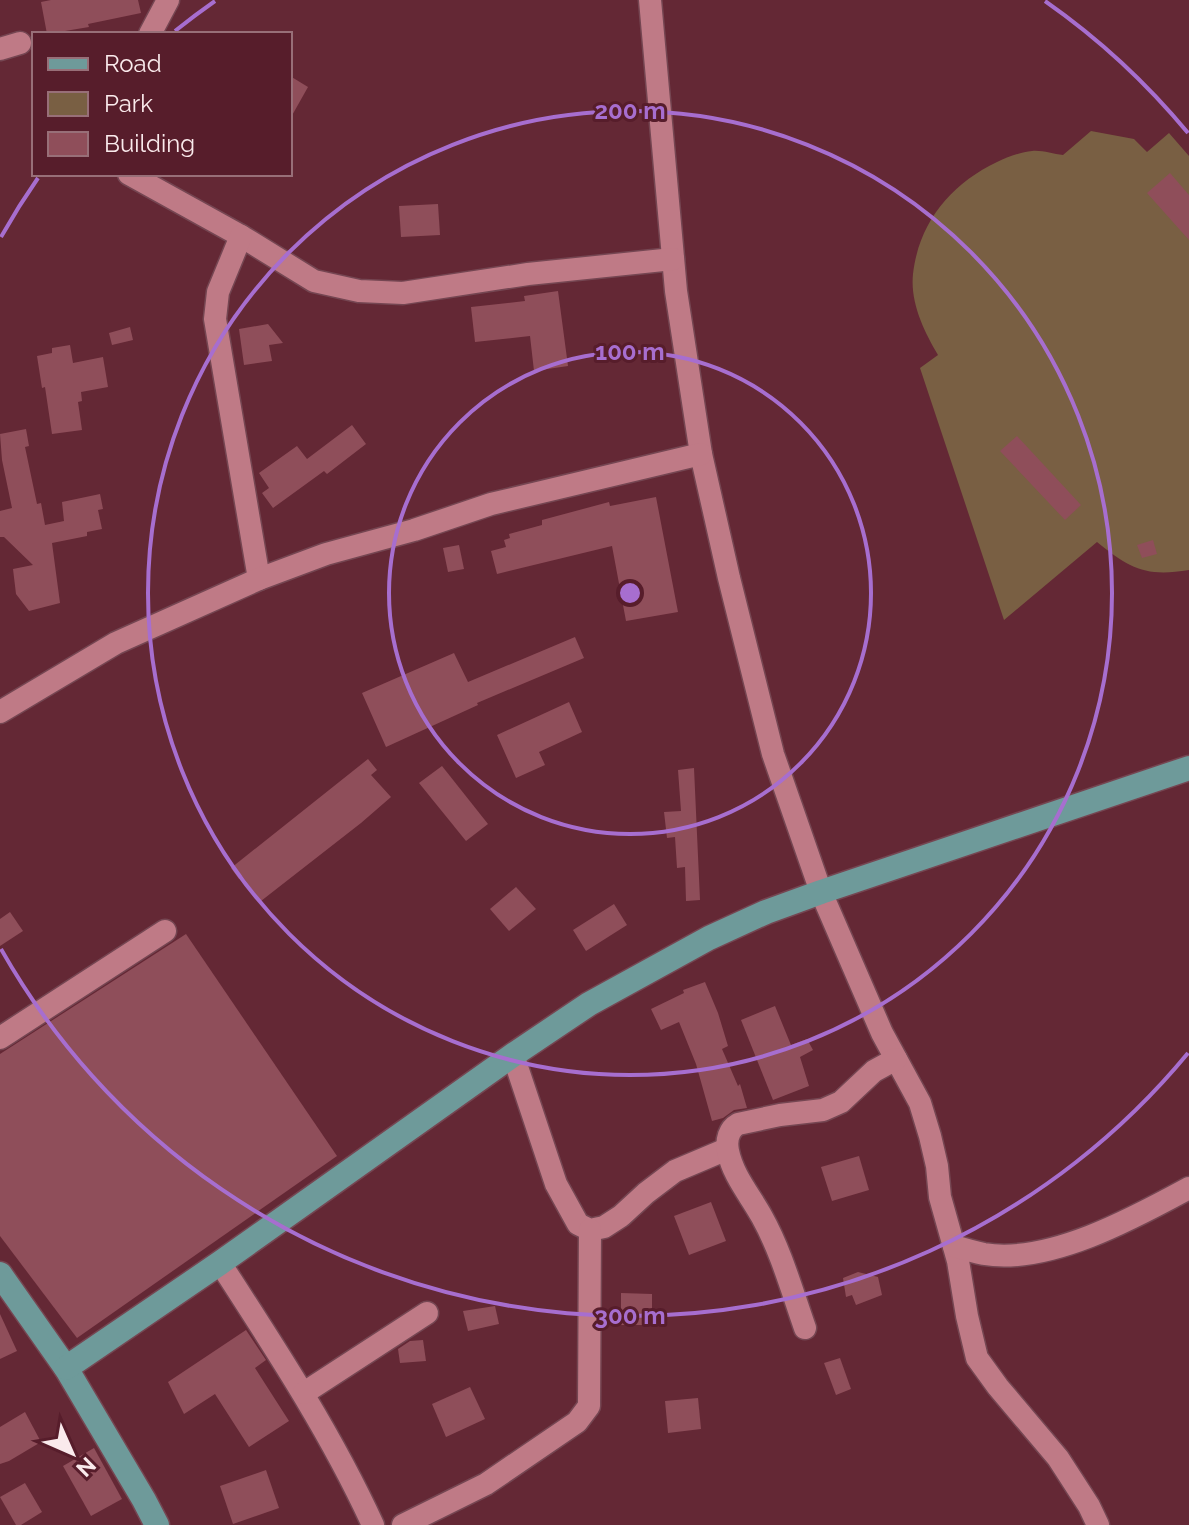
<svg xmlns="http://www.w3.org/2000/svg" width="1189" height="1525" font-family="Raleway,sans-serif">
	<style>
		.green { fill: #795f43 }
		.building { fill: #8f4e5a }
		.lines { fill: none; stroke-linecap: round; stroke-linejoin: round }
		.minor-casing { stroke: #754652; stroke-width: 25 }
		.major-casing { stroke: #754652; stroke-width: 27 }
		.minor { stroke: #bf7a86; stroke-width: 22 }
		.major { stroke: #6e9a9a; stroke-width: 24 }
		.ring { fill: none; stroke: #a76ecf; stroke-width: 4 }
		.centre { fill: #a76ecf; stroke: #571d2b; stroke-width: 4 }
		.ring-label { font-size: 24px; text-anchor: middle; font-weight: bold; fill: #a76ecf; stroke: #571d2b; stroke-width: 6; stroke-linejoin: round; paint-order: stroke }
	</style>
	<rect width="100%" height="100%" fill="#642835"/>
	<path class="green" d="M1091 131 1134 139 1147 152 1169 133 1189 156V570C1146 577 1130 569 1097 542L1004 620 920 368 938 355C924 331 910 303 913 274 919 222 951 184 997 162 1007 157 1021 152 1032 151 1042 150 1053 154 1063 155Z"/>
	<g class="building">
		<polygon points="51,0 138,0 141,13 88,24 89,27 47,34 41,2"/>
		<polygon points="290,76 308,87 290,119"/>
		<polygon points="1170,173 1189,195 1189,240 1147,193"/>
		<polygon points="438,204 440,235 401,237 399,206"/>
		<polygon points="558,291 568,366 534,371 530,336 475,342 471,307 525,301 524,296"/>
		<polygon points="268,324 283,343 269,345 272,361 244,365 239,329"/>
		<polygon points="130,327 133,340 112,345 109,333"/>
		<polygon points="70,345 73,363 103,357 108,387 81,392 82,401 78,402 82,430 52,434 45,387 42,388 37,356 52,353 52,348"/>
		<polygon points="352,425 366,444 327,474 324,471 273,508 262,493 269,488 259,473 297,446 307,459"/>
		<polygon points="26,429 29,446 25,447 37,504 41,503 45,525 64,521 62,502 100,494 103,509 98,510 102,529 87,532 87,536 52,543 60,603 29,611 16,594 13,569 33,565 4,537 0,537 0,511 12,508 2,460 0,434"/>
		<polygon points="1017,436 1081,505 1065,520 1000,451"/>
		<polygon points="656,497 678,612 626,621 612,546 497,574 491,551 506,547 504,540 510,538 509,534 542,525 542,520 609,502 610,506"/>
		<polygon points="1153,540 1157,554 1142,558 1137,545"/>
		<polygon points="459,545 464,569 448,572 443,548"/>
		<polygon points="575,637 584,658 477,703 478,705 386,747 362,693 454,653 468,682"/>
		<polygon points="569,702 582,732 539,752 545,765 516,778 497,735"/>
		<polygon points="368,759 377,770 371,775 391,797 361,823 261,901 242,876 239,879 231,868"/>
		<polygon points="442,766 488,824 466,841 419,783"/>
		<polygon points="694,768 700,900 686,901 685,867 677,868 675,837 667,838 664,812 681,811 678,770"/>
		<polygon points="516,887 536,909 509,931 490,909"/>
		<polygon points="614,904 627,925 586,951 573,930"/>
		<polygon points="10,912 23,931 0,946 0,919"/>
		<polygon points="186,934 337,1156 77,1338 0,1236 0,1054"/>
		<polygon points="705,982 718,1013 728,1046 722,1049 738,1086 740,1084 747,1108 734,1110 723,1118 712,1121 696,1064 679,1022 661,1030 651,1009 684,993 683,990"/>
		<polygon points="775,1006 791,1045 807,1039 813,1050 800,1057 809,1086 773,1100 741,1020"/>
		<polygon points="859,1156 869,1190 832,1201 821,1167"/>
		<polygon points="711,1202 726,1241 689,1255 674,1216"/>
		<polygon points="858,1272 878,1277 882,1295 856,1305 852,1295 846,1297 843,1278"/>
		<polygon points="621,1293 652,1294 652,1325 621,1325"/>
		<polygon points="495,1306 499,1324 468,1331 463,1311"/>
		<polygon points="0,1314 17,1351 0,1359"/>
		<polygon points="246,1330 266,1360 255,1368 289,1421 249,1447 215,1394 184,1414 168,1382"/>
		<polygon points="423,1340 426,1361 400,1363 398,1349 410,1341"/>
		<polygon points="840,1358 851,1389 836,1395 824,1363"/>
		<polygon points="470,1387 485,1419 446,1437 432,1404"/>
		<polygon points="698,1398 701,1429 668,1433 665,1401"/>
		<polygon points="25,1412 41,1442 9,1461 0,1464 0,1427"/>
		<polygon points="94,1448 122,1499 91,1516 63,1466"/>
		<polygon points="266,1470 279,1508 233,1524 220,1486"/>
		<polygon points="25,1483 42,1512 21,1525 16,1525 0,1497"/>
	</g>
	<g class="lines">
		<g class="minor-casing">
			<g id="minor">
				<polyline points="650,0 676,291 701,454 729,578 773,754 821,892 882,1033 920,1103 930,1136 937,1166 940,1197 958,1261 967,1316 977,1358 998,1387 1058,1458 1089,1506 1098,1525"/>
				<polyline points="150,34 168,0"/>
				<polyline points="0,49 20,43"/>
				<polyline points="129,174 241,236 314,281 359,291 403,293 528,274 673,259"/>
				<polyline points="241,236 218,292 215,319 259,579"/>
				<polyline points="0,712 116,643 259,579 326,554 414,530 491,504 701,454"/>
				<polyline points="0,1038 165,931"/>
				<polyline points="513,1055 556,1184 578,1224 590,1230 604,1227 621,1216 646,1193 675,1171 727,1149"/>
				<path d="M954 1246C964 1249 974 1252 984 1254 1048 1265 1134 1218 1189 1188"/>
				<path d="M220 1263C275 1348 331 1433 373 1525"/>
				<path d="M805 1328C792 1291 781 1251 762 1217 750 1195 733 1176 728 1151 726 1140 729 1129 738 1124L780 1115 823 1110 841 1102 874 1071 896 1059"/>
				<polyline points="304,1393 427,1313"/>
				<polyline points="403,1525 486,1484 577,1422 589,1406 590,1230"/>
			</g>
		</g>
		<g class="major-casing">
			<g id="major">
				<polyline points="0,1274 66,1368 144,1500 157,1525"/>
				<polyline points="66,1368 220,1263 513,1055 589,1004 709,938 766,912 821,892 1189,768"/>
			</g>
		</g>
		<use href="#minor" class="minor"/>
		<use href="#major" class="major"/>
	</g>
	<g class="ring">
		<circle cx="630" cy="593" r="241"/>
		<circle cx="630" cy="593" r="482"/>
		<path d="M1188 1053A723 723 0 0 1 1 949M1 237A723 723 0 0 1 38 178M175 31A723 723 0 0 1 215 1M1045 1A723 723 0 0 1 1188 133"/>
	</g>
	<circle cx="630" cy="593" r="12" class="centre"/>
	<g class="ring-label">
		<text x="630" y="119">200 m</text>
		<text x="630" y="360">100 m</text>
		<text x="630" y="1324">300 m</text>
	</g>
	<rect x="32" y="32" width="260" height="144" fill="#571d2b" stroke="#986f78" stroke-width="2"/>
	<rect x="48" y="58" width="40" height="12" fill="#6e9a9a" stroke="#986f78" stroke-width="2"/>
	<text x="104" y="72" font-size="24" fill="#faeaec">Road</text>
	<rect x="48" y="92" width="40" height="24" fill="#795f43" stroke="#986f78" stroke-width="2"/>
	<text x="104" y="112" font-size="24" fill="#faeaec">Park</text>
	<rect x="48" y="132" width="40" height="24" fill="#8f4e5a" stroke="#986f78" stroke-width="2"/>
	<text x="104" y="152" font-size="24" fill="#faeaec">Building</text>
	<g transform="translate(72 1453) rotate(135)" stroke="#571d2b" stroke-width="6" paint-order="stroke">
	<path d="M0-6L14 30L0 20L-14 30Z" fill="#faeaec"/>
	<text y="-12" font-size="22" font-weight="bold" text-anchor="middle" fill="#faeaec">N</text>
	</g>
</svg>
